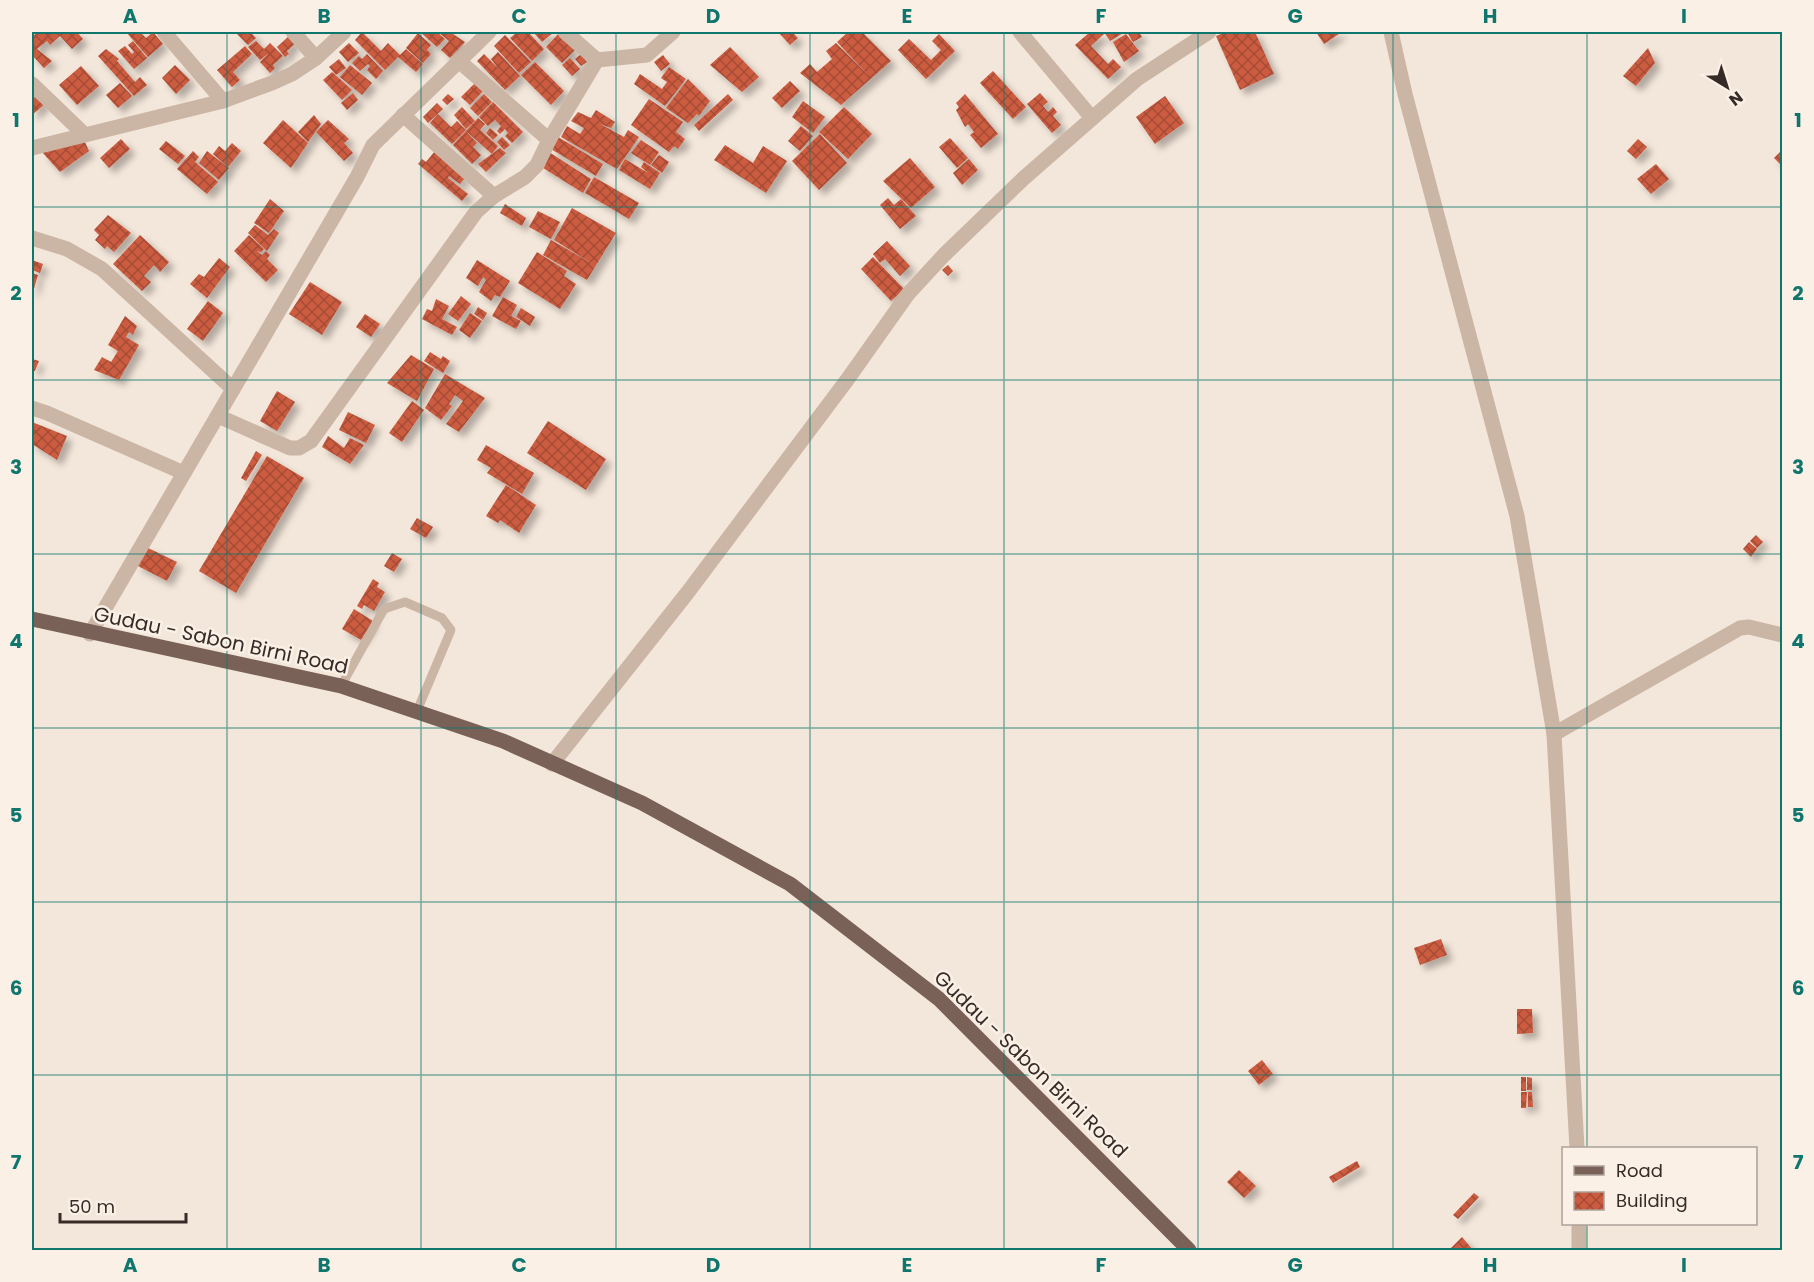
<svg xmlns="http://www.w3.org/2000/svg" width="1814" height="1282" font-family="Poppins,sans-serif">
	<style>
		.building { fill: url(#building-cross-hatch); filter: url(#shadow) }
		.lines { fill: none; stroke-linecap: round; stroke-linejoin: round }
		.service { stroke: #cbb5a5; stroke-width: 9 }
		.minor { stroke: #cbb5a5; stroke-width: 15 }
		.tertiary { stroke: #cbb5a5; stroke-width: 15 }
		.primary { stroke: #7a6157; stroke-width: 15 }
		.grid { fill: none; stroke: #0f766e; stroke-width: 1.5; stroke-opacity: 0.55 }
		.labels { text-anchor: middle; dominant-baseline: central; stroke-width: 5; stroke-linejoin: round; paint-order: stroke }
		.street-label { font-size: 20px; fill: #372b27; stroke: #faf0e6 }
		.neatline { fill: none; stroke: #0f766e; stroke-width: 2 }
		.grid-label { font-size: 20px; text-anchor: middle; font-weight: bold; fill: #0f766e }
	</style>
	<defs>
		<pattern id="building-cross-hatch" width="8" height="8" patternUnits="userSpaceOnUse" patternTransform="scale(1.5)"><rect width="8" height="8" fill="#cc5b3f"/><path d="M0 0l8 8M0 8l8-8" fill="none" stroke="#a64b35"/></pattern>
		<filter id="shadow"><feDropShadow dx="5.5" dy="5.5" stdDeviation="3" flood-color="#0004"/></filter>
	</defs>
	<rect width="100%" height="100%" fill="#f3e6da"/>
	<g class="building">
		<polygon points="38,32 77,32 83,39 72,49 60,36 50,45 47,41 37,49 52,61 44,68 32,55 32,37"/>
		<polygon points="126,32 140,32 146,38 153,32 163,44 148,57"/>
		<polygon points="235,32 250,32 256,38 248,45"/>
		<polygon points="362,32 381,51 388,43 400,55 406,49 423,64 416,72 398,57 385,70 355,40"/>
		<polygon points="420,32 437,32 445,39 437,47"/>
		<polygon points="438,32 450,32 465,42 450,58 441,50 449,41"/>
		<polygon points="512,32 528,32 544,49 532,61 510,38 515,34"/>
		<polygon points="533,32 554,32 542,42"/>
		<polygon points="778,32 792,32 798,38 790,45"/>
		<polygon points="848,32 862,32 891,61 841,105 800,73 810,64 817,72 832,59 826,51 836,43 869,76 837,42"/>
		<polygon points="1090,32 1104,34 1091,46 1108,64 1113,59 1121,67 1108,79 1075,45"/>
		<polygon points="1104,32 1125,32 1110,41"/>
		<polygon points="1127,32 1139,32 1142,37 1133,42"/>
		<polygon points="1226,32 1255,32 1274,74 1240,90 1216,36"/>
		<polygon points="1316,32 1342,32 1324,44"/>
		<polygon points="418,33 431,45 427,50 431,54 423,63 406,48"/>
		<polygon points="559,33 575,50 562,63 546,47"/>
		<polygon points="939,34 955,51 926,79 898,50 909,39 931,60 941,50 932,41"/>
		<polygon points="1126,34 1139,51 1124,62 1113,42"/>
		<polygon points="505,35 531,62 519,73 494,46"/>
		<polygon points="289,36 296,43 287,51 289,54 285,57 277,47"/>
		<polygon points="133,41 147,58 134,69 118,51 125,46 132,54 134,52 128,45"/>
		<polygon points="256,41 264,49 270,43 283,56 273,65 275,68 270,73 260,62 269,53 260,60 248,47"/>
		<polygon points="349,43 359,53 348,62 339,52"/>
		<polygon points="245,46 252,54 233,72 240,80 232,87 217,70"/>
		<polygon points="730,47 759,77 742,92 710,65"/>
		<polygon points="1648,48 1655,63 1636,86 1623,76"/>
		<polygon points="106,49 119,59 117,61 135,82 140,77 147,85 134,96 98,56"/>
		<polygon points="498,52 520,76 505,90 477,61 484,54 498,68 491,59"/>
		<polygon points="367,54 383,71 376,79 367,70 370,66 368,64 360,71 352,63 359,56 362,59"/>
		<polygon points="581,54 587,62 581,66 575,59"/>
		<polygon points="663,55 670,64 661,71 654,62"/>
		<polygon points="570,58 580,69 572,76 562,65"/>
		<polygon points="339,59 346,68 336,75 329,67"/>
		<polygon points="535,62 564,91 551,105 521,75"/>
		<polygon points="175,65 190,80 176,94 162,78"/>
		<polygon points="350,65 372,83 362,95 340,77"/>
		<polygon points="81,66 99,86 77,105 59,85"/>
		<polygon points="669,67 686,79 665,106 634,84 640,74 662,89 667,82 661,78"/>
		<polygon points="993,71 1026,107 1013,119 980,83"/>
		<polygon points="332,72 352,90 342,100 323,80"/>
		<polygon points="688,79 710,101 699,116 697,114 688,123 666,108"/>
		<polygon points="790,81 800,91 782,108 772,98"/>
		<polygon points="120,83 132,96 118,108 106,95"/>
		<polygon points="475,83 483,91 470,105 461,97"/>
		<polygon points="353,93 358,100 347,110 341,103"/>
		<polygon points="1040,93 1048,102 1043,106 1048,112 1053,107 1057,112 1053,116 1061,125 1052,133 1027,104"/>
		<polygon points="448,94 454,99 447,105 442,100"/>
		<polygon points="484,94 492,102 478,116 470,108"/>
		<polygon points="728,94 733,100 699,131 694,125"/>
		<polygon points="965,94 998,134 981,148 970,135 974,132 968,124 965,127 956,110 959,107 956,103"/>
		<polygon points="37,95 45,104 32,115 32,100"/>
		<polygon points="1165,96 1184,123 1155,144 1136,117"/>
		<polygon points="649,99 683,122 676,132 685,139 678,149 674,146 669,152 631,125"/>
		<polygon points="803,101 825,117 813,133 792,117"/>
		<polygon points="493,102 523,132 512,143 505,136 508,133 505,129 500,134 497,131 501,126 495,120 488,126 479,117"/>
		<polygon points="437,103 443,109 428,123 423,117"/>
		<polygon points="462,107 475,121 466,129 454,115"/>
		<polygon points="844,107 872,134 848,159 819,132"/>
		<polygon points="596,110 615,122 611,128 600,124 624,137 628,130 639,137 617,169 561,137 567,126 580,134 584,128 571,121 578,112 591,118"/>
		<polygon points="438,114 451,127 457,121 466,130 452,144 430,123"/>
		<polygon points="314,115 321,124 308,142 298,132"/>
		<polygon points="478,118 485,124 480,130 498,146 492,154 466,131"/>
		<polygon points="283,120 308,143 291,168 263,143"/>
		<polygon points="328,120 349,139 344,143 353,153 344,161 316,132"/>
		<polygon points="801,126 813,136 800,151 788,141"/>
		<polygon points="490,128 498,135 493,140 486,133"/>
		<polygon points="466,131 477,143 473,147 481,155 472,164 453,145"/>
		<polygon points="820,134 847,163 819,190 792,161"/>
		<polygon points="502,137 510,145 504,150 497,142"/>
		<polygon points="558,137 603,164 596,176 551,149"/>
		<polygon points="950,138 968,158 957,168 939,147"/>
		<polygon points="121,139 130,149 109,168 100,158"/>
		<polygon points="1638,139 1647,147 1636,159 1627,151"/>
		<polygon points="641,140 659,152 650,165 631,153"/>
		<polygon points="166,141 185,156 178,164 159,149"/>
		<polygon points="85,142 89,151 60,172 42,152"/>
		<polygon points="232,143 241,151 228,167 213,154 219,146 225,151"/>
		<polygon points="725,145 753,163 763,146 787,161 766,193 714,160"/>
		<polygon points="500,148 506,153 486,172 478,164"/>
		<polygon points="1782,150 1782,166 1774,158"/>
		<polygon points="193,151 199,157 195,162 218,182 207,194 177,169"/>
		<polygon points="207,151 229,168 219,180 199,163"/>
		<polygon points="435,151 465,178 460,184 449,176 448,178 468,194 462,201 418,164 422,159 426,162"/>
		<polygon points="549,152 591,179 583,193 540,166"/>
		<polygon points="659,155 669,162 662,173 651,165"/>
		<polygon points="910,158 935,187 911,208 883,181"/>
		<polygon points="625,159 648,173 641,167 644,162 660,173 650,189 619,170"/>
		<polygon points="969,159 978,170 962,185 953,173"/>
		<polygon points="1656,164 1669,179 1651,194 1637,179"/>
		<polygon points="594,177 639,203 629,219 585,193"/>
		<polygon points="888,198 894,205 901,199 916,216 900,229 880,205"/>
		<polygon points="270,199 284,211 269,233 254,223"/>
		<polygon points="505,204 526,218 522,226 500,213"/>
		<polygon points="572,208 616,233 587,280 543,255 551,240 593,264 554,240"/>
		<polygon points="538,211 560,222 551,239 529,227"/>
		<polygon points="108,215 131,233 114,252 107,246 105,249 95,240 99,235 94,230"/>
		<polygon points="255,225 268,235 274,229 279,233 267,251 248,233"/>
		<polygon points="140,235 169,262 160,272 154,265 144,276 151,282 142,291 113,264"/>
		<polygon points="249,235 264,249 261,252 257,251 262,255 266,251 270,255 267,259 278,270 266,282 234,251"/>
		<polygon points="887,241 910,266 900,276 885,259 880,263 873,254"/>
		<polygon points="537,252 567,271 564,276 576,284 560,309 518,283"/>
		<polygon points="873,257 904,289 891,301 861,269"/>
		<polygon points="219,258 230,267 207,298 190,284 199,274 204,277"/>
		<polygon points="32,260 43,264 40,273 32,270"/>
		<polygon points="477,260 510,281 500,297 495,295 491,301 479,292 486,280 483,277 478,286 466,278"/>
		<polygon points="948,265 953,271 948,276 942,270"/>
		<polygon points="32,273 38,275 33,292 32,292"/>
		<polygon points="310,282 342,302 322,335 289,314"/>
		<polygon points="461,296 471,304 458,321 448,314"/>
		<polygon points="503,297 517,305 511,316 521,321 516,329 492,316"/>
		<polygon points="436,299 449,306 442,319 457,327 452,335 422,319 427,309 432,311"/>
		<polygon points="208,301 223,313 203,341 187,329"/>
		<polygon points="478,307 487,313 483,320 474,314"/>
		<polygon points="521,308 535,317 530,326 516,317"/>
		<polygon points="470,313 482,321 470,338 459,330"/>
		<polygon points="365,314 380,324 371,337 356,327"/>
		<polygon points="125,316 137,326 133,335 129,332 126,337 139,345 119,380 94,370 102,357 111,362 118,351 108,345"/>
		<polygon points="430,352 441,359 443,356 450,361 443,373 424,361"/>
		<polygon points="411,355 434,369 417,401 387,383"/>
		<polygon points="32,359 39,361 35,371 32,370"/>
		<polygon points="445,374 485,398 459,432 446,424 463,401 455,395 449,404 452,406 441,420 425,408"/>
		<polygon points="277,391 295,402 277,431 260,421"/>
		<polygon points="412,401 424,410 402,442 389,433"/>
		<polygon points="348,412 375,425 366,443 339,430"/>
		<polygon points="548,421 606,459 586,490 527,453"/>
		<polygon points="32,422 67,436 57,460 32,444"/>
		<polygon points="328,436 344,448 350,438 364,445 350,464 322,447"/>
		<polygon points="486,445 534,473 522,494 487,473 491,468 477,460"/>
		<polygon points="256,451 262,455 246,481 241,478"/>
		<polygon points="267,456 304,478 236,593 199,571"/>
		<polygon points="506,485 536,505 519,533 500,520 498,523 486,516"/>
		<polygon points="417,518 433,527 426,538 410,529"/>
		<polygon points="1756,535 1763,542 1757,548 1750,541"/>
		<polygon points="1749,542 1757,549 1751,557 1743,549"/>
		<polygon points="146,547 177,562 167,581 136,565"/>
		<polygon points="392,553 402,559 394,572 384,566"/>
		<polygon points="373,579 379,583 377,587 385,592 374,611 364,605 362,609 357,606"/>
		<polygon points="354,609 373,621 361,640 342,629"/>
		<polygon points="1441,939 1447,955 1420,965 1414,948"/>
		<polygon points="1517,1009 1532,1009 1533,1033 1517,1034"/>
		<polygon points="1262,1060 1273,1074 1259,1085 1248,1071"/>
		<rect x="1521" y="1077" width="5" height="14"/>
		<polygon points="1527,1077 1532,1078 1532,1090 1527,1090"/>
		<polygon points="1521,1092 1527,1092 1526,1108 1521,1108"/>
		<polygon points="1528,1092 1532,1092 1533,1107 1528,1107"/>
		<polygon points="1357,1161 1360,1167 1333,1183 1329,1177"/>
		<polygon points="1239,1170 1256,1186 1244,1198 1227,1182"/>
		<polygon points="1474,1193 1479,1197 1458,1219 1453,1215"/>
		<polygon points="1462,1237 1473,1250 1449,1250"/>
	</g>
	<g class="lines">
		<polyline class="service" points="341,686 384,609 405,602 442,618 451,630 417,711"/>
		<g class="minor">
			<polyline points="164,32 223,101"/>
			<polyline points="293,32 316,58"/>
			<polyline points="565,32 597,60 647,55 673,32"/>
			<polyline points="1020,32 1092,118"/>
			<polyline points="459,61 549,140"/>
			<polyline points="32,84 85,135"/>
			<polyline points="403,115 494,196"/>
			<polyline points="32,148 223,101 272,83 292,74 316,58 344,32"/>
			<polyline points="32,238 67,249 102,269 233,389"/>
			<polyline points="32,408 47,413 184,473"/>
			<polyline points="218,416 290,448 299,448 311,441 476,212 494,196 525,177 537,165 549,140 597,60"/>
			<polyline points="90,634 357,177 373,145 489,32"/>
			<polyline points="1554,734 1740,628 1749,627 1782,635"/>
			<polyline points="552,764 688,592 847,380 908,294 944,255 1024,178 1137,79 1209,32"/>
		</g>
		<g class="tertiary">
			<polyline points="1391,32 1405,94 1517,516 1554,734 1577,1148"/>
			<polyline points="1579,1224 1579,1250"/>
		</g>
		<polyline class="primary" points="32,619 341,686 503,741 642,803 790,884 939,999 1189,1250"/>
	</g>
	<path class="grid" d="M227 32V1250M421 32V1250M616 32V1250M810 32V1250M1004 32V1250M1198 32V1250M1393 32V1250M1587 32V1148M32 207H1782M32 380H1782M32 554H1782M32 728H1782M32 902H1782M32 1075H1782M1587 1224V1250"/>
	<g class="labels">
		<g class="street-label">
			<text transform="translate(221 640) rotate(12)">Gudau - Sabon Birni Road</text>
			<text transform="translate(1031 1064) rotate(44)">Gudau - Sabon Birni Road</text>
		</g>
	</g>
	<rect width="1814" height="1282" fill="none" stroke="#faf0e6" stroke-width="66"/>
	<rect x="1562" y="1147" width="195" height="78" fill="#faf0e6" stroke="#aca19a" stroke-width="1.5"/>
	<rect x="1574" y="1166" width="30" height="9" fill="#7a6157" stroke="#aca19a" stroke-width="1.5"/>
	<text x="1616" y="1177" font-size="18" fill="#372b27">Road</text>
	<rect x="1574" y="1192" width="30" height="18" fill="url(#building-cross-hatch)" stroke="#aca19a" stroke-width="1.5"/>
	<text x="1616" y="1207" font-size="18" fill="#372b27">Building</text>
	<g transform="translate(1727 87) rotate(142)" stroke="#faf0e6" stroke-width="4.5" paint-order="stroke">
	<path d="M0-4.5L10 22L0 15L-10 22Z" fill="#372b27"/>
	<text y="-9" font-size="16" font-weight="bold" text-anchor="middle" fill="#372b27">N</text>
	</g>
	<path d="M60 1213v9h126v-9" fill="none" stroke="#372b27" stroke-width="3"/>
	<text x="69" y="1213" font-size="18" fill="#372b27" stroke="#faf0e6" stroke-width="4.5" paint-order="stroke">50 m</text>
	<rect x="33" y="33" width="1748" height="1216" class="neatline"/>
	<g class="grid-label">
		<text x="130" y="23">A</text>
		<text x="324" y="23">B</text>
		<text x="519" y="23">C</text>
		<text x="713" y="23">D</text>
		<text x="907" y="23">E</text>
		<text x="1101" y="23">F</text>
		<text x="1295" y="23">G</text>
		<text x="1490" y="23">H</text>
		<text x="1684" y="23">I</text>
		<text x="16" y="127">1</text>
		<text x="1798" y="127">1</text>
		<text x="16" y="300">2</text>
		<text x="1798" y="300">2</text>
		<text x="16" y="474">3</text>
		<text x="1798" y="474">3</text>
		<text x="16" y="648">4</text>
		<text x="1798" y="648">4</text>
		<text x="16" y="822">5</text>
		<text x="1798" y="822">5</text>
		<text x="16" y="995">6</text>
		<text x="1798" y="995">6</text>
		<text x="16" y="1169">7</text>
		<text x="1798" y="1169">7</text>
		<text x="130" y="1272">A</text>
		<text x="324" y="1272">B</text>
		<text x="519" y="1272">C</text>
		<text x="713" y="1272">D</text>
		<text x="907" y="1272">E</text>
		<text x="1101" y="1272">F</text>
		<text x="1295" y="1272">G</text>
		<text x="1490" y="1272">H</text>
		<text x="1684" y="1272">I</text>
	</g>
</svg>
